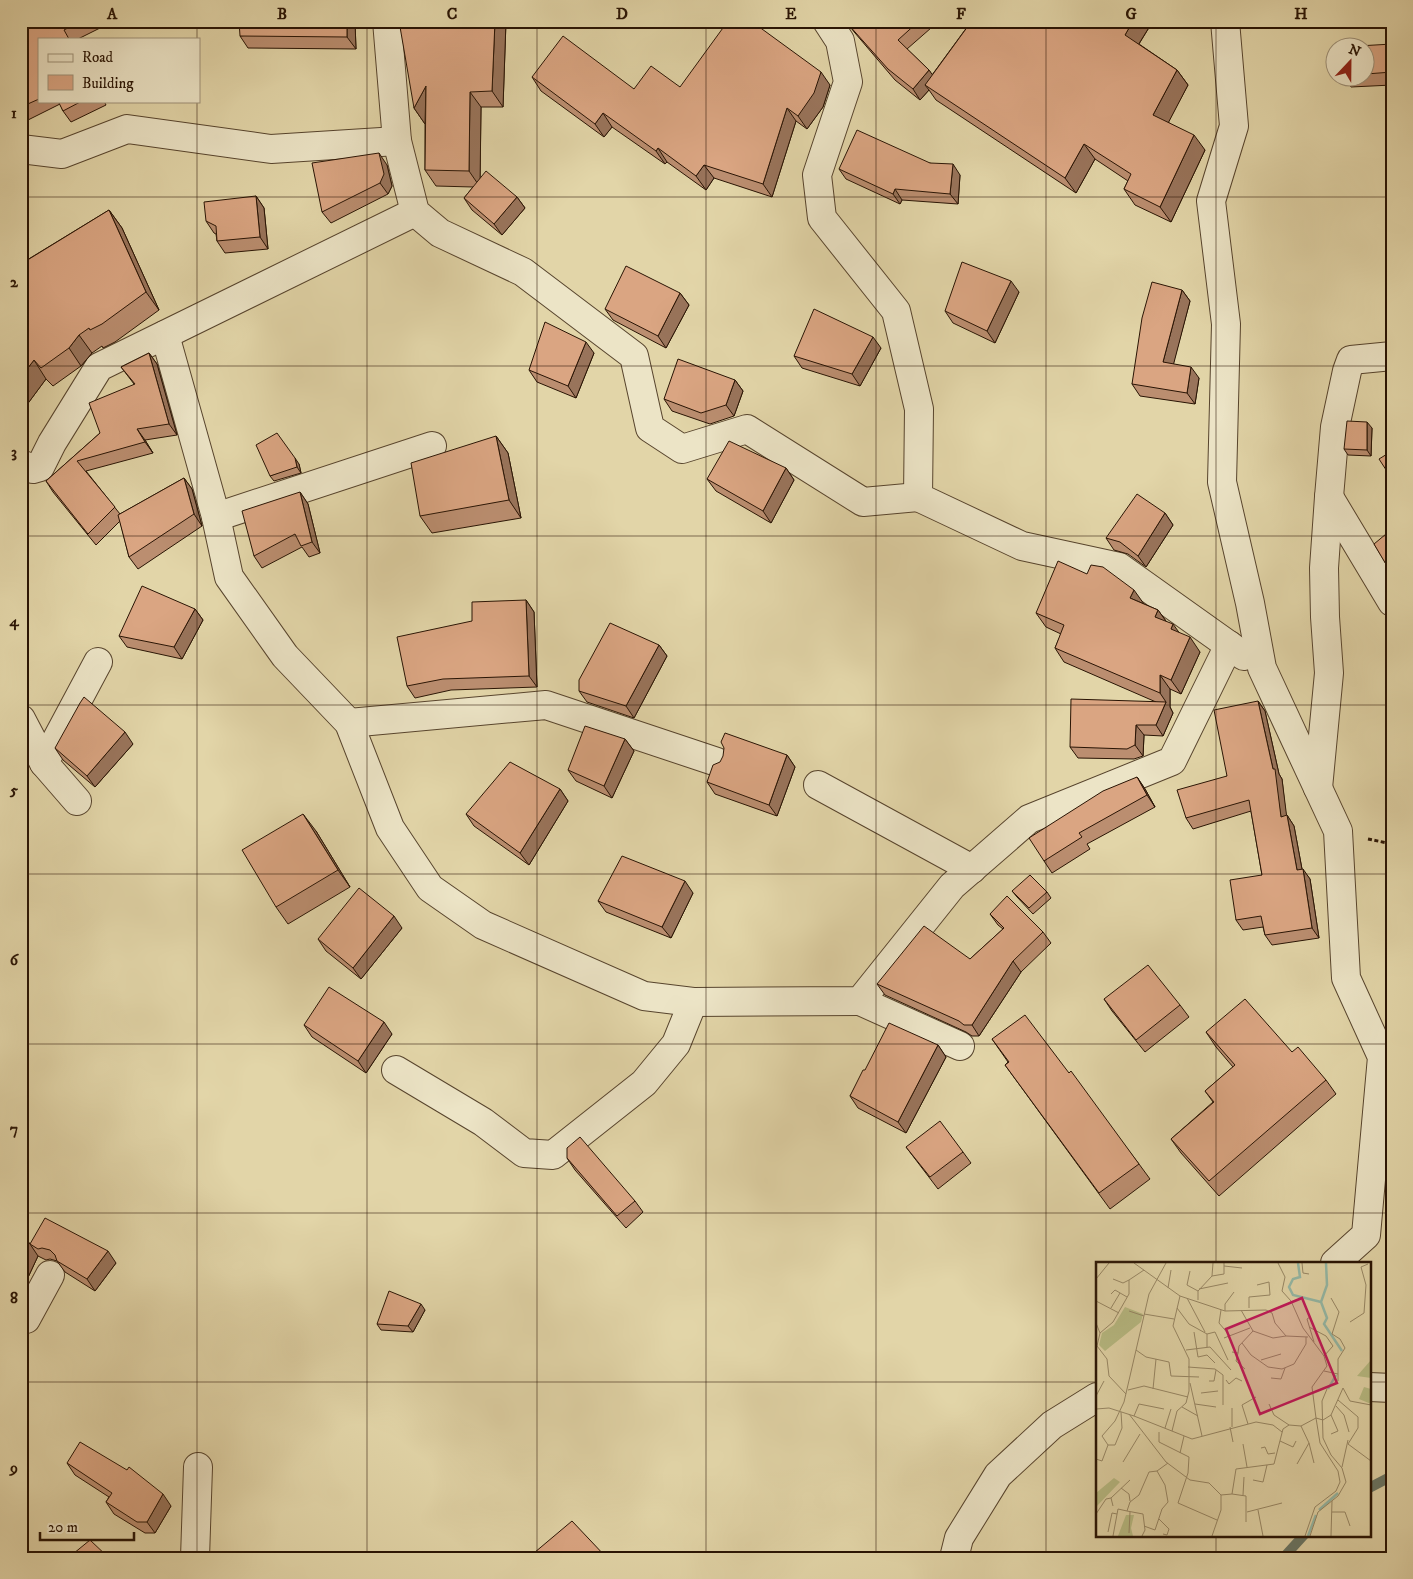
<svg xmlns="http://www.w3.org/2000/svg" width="1413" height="1579" font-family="'IM FELL DW Pica',serif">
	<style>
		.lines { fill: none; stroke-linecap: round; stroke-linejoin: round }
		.stream { stroke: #6a7766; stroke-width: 10 }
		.street-casing { stroke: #57442d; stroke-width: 30 }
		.path { stroke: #291404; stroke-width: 3; stroke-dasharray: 4 2.5; stroke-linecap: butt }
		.street { stroke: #ece4c6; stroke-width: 28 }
		.wall { fill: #bb8e70; stroke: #291404 }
		.shaded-wall { fill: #99745b; stroke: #291404 }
		.building { fill: #daa582; stroke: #291404 }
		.grid { fill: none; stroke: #291404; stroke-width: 1; stroke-opacity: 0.55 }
		.inset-river { fill: none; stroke: #95b9a7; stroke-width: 2.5 }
		.inset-road { fill: none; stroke: #988866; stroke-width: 1 }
		.view { fill: #c2185b; fill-opacity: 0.15; stroke: #c2185b; stroke-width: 2.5 }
		.inset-edge { fill: none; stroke: #291404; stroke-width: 2.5 }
		.neatline { fill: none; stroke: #291404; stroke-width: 2 }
		.grid-label { font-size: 16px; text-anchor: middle; font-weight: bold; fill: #291404 }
	</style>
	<rect width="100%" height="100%" fill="#e2d5a8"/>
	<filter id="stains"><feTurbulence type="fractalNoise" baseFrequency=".004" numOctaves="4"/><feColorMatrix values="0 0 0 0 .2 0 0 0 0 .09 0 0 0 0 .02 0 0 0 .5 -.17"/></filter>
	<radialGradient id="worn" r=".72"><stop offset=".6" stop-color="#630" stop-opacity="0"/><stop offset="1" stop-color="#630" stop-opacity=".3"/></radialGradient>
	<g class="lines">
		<g class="stream">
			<polyline points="1369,1488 1392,1476"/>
			<polyline points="1283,1558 1304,1535"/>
		</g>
		<g class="street-casing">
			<g id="street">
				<polyline points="387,21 397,141 415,212 440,233 523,272 634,356 650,428 682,449 747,429 863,502 918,497"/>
				<polyline points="827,21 840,41 848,82 817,175 822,218 896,311 919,409 918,497 1022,546 1119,567 1244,656"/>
				<polyline points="1225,21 1234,126 1211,201 1226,324 1222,482 1250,603 1262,668 1338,831 1346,978 1382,1057 1366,1235 1335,1263"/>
				<polyline points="21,149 62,154 127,129 271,149 397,141"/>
				<polyline points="165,335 216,517 229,577 285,656 349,723 390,828 430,888 483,925 644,996 693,1002 860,1001 952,886 1029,819 1172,761 1229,645"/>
				<polyline points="21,464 33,469 40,467 52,443 99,367 415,212"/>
				<polyline points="1329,497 1392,602"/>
				<polyline points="216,517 432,446"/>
				<polyline points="21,719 44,763"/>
				<polyline points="349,723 546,705 717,762"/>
				<polyline points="818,785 972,869"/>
				<polyline points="1318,788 1329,673 1325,617 1324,568 1329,497 1335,427 1347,371 1351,360 1392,356"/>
				<polyline points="77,801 44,763 98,662"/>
				<polyline points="860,1001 960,1046"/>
				<polyline points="396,1070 483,1122 524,1153 553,1155 644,1083 676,1044 693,1002"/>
				<polyline points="21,1317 26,1319 50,1275"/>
				<polyline points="1369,1387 1392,1388"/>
				<polyline points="195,1558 198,1467"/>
				<polyline points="954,1558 959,1538 998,1475 1052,1425 1097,1397"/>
			</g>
		</g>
		<polyline class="path" points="1368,839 1392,844"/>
		<use href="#street" class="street"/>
	</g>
	<g class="wall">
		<polygon points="21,21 115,21 112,22 78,39 39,39 39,101 104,101 106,105 71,122 63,111 60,104 28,120 21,110"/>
		<polygon points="506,21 503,107 481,107 480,178 517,197 525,208 502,235 472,210 464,198 473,187 436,186 425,170 425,124 414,108"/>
		<polygon points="849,21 926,21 931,28 907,49 929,70 932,75 970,23 968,21 1153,21 1139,44 1177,70 1188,85 1168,122 1205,150 1171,222 1135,205 1124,189 1128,181 1095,159 1076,193 936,100 929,90 920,100 895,80 855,33 847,23"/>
		<polygon points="355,22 356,49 248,48 240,36"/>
		<polygon points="1392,44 1392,85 1351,87 1345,78 1366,78 1366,48"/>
		<polygon points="532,77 634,89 680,87 830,85 823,107 807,129 796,121 772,197 714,178 706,190 667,162 665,164 612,127 604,137 541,91"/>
		<polygon points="930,163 960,175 958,204 902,200 900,204 846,179 839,169"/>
		<polygon points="387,165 392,186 388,194 331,223 322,212"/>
		<polygon points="256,196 264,208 268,249 225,253 217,241 216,234 214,233 206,221"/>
		<polygon points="109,210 122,228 159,310 115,342 103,348 102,346 92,353 81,366 53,386 46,379 26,406 21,409 21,238 24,242 27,260"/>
		<polygon points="1182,290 1190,301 1173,364 1199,378 1195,404 1140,396 1132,384"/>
		<polygon points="1019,292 995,343 953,323 945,311"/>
		<polygon points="680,293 689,305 666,348 613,320 605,309"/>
		<polygon points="881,348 860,386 802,368 794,356"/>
		<polygon points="149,353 157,364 177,435 145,440 153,453 86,471 120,514 184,478 192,489 202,526 138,569 129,557 120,521 96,545 53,492 46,481 100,433 134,384 121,367"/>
		<polygon points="594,353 576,398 537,382 529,370"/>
		<polygon points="735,380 743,391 734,416 710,424 672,411 664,399"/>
		<polygon points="1372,428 1371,456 1348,455 1344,449"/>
		<polygon points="496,436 508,453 521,518 432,533 420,516"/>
		<polygon points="299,464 301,473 274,481 270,476"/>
		<polygon points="786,468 794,480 771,523 716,491 707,479"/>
		<polygon points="300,492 308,504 320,553 309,557 302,547 262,568 254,556"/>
		<polygon points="1165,513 1173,525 1146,567 1128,554 1114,550 1106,538"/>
		<polygon points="526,600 534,612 537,687 451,690 415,698 407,686 472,621"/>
		<polygon points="1144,604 1158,610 1166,621 1200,652 1181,694 1170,689 1170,707 1173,713 1163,736 1144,735 1143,756 1134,759 1078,758 1070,747 1156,702 1064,662 1055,648 1061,634 1046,627 1036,613"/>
		<polygon points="195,609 203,620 182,659 127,647 119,636"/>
		<polygon points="659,645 667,656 634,718 587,702 579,691"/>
		<polygon points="1258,701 1265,711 1279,774 1282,779 1286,816 1287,815 1294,826 1302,869 1310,879 1319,938 1272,945 1265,935 1263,927 1243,930 1236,920 1262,875 1251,811 1193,829 1186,818 1227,776"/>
		<polygon points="625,739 634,751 612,798 576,781 568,770"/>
		<polygon points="133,744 95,787 63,760 55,748"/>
		<polygon points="787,755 795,767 777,816 715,794 707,782"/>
		<polygon points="1137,777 1145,789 1155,807 1087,844 1090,849 1052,873 1044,861"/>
		<polygon points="560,789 568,801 529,865 474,826 466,814"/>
		<polygon points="316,831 350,887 288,924 276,907"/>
		<polygon points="1012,891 1047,892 1051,898 1033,914 1017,897"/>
		<polygon points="693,893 671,938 606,912 598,901"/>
		<polygon points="990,914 1043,932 1051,943 1021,972 979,1036 972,1036 966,1032 885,995 877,984 970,959 1003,929 998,925"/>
		<polygon points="402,928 361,979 326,951 318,939"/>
		<polygon points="1104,999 1180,1005 1189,1017 1145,1052 1112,1011"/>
		<polygon points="304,1025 392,1034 366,1073 312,1037"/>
		<polygon points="1206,1032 1292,1052 1326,1080 1336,1094 1219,1196 1181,1153 1171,1139 1213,1102 1205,1091 1233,1067 1216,1047"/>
		<polygon points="992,1039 1069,1073 1139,1164 1150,1179 1110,1209 1005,1065 1008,1062"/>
		<polygon points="938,1045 946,1057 906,1133 858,1108 850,1096 865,1070"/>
		<polygon points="906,1147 963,1152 971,1163 938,1189"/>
		<polygon points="567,1158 635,1201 643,1212 626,1228 575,1170"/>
		<polygon points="21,1236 30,1244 116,1263 95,1291 65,1272 57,1261 50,1259 46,1260 38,1256 24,1286 21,1284"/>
		<polygon points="425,1310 413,1332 381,1330 377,1324"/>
		<polygon points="67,1463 171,1506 155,1533 145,1533 114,1514 106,1502 109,1497 75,1475"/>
	</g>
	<g class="shaded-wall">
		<polygon points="347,21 355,22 356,49 347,37"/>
		<polygon points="495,21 506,21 503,107 492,91"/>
		<polygon points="1133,21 1153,21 1135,50 1125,35"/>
		<polygon points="929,70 937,81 925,85 929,90 920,100 913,89"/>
		<polygon points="1177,70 1188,85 1164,131 1153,115"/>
		<polygon points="821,72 830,85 823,107 807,129 798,116"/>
		<polygon points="426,86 425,124 414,108"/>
		<polygon points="470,92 481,107 480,187 469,171"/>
		<polygon points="787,108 796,121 772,197 763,184"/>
		<polygon points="603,113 612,127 604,137 595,124"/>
		<polygon points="1194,135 1205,150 1171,222 1160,207"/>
		<polygon points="1084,144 1095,159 1076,193 1065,178"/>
		<polygon points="658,148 667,162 665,164 656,151"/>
		<polygon points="379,153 387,165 392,186 388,194 380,183"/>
		<polygon points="953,164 960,175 958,204 950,194"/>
		<polygon points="704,165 714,178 706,190 696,176"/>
		<polygon points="895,189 902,200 900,204 893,194"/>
		<polygon points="256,196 264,208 268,249 260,237"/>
		<polygon points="517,197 525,208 502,235 494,224"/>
		<polygon points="109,210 122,228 159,310 146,292"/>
		<polygon points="21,238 24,242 30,284 21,272"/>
		<polygon points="1011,281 1019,292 995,343 987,331"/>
		<polygon points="1182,290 1190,301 1171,374 1163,362"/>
		<polygon points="680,293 689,305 666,348 658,336"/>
		<polygon points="79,335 92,353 81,366 69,348"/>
		<polygon points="873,337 881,348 860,386 852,374"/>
		<polygon points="586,342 594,353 576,398 568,386"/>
		<polygon points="149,353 157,364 177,435 169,424"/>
		<polygon points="34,360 46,379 26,406 21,400 21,377"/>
		<polygon points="1191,367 1199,378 1195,404 1187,393"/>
		<polygon points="735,380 743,391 734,416 726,405"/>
		<polygon points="1367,422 1372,428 1371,456 1367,450"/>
		<polygon points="137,429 145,440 153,453 145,442"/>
		<polygon points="496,436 508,453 521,518 509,500"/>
		<polygon points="295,458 299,464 301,473 297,467"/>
		<polygon points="786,468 794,480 771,523 763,511"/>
		<polygon points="184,478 192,489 202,526 194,514"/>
		<polygon points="300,492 308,504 320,553 312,542"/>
		<polygon points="1165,513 1173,525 1146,567 1138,556"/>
		<polygon points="1134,590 1144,604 1130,598"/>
		<polygon points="526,600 534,612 537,687 529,676"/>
		<polygon points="195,609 203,620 182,659 174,647"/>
		<polygon points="1158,610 1168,624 1155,617"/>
		<polygon points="1173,624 1183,638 1171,629"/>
		<polygon points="1190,637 1200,652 1181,694 1171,680"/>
		<polygon points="659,645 667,656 634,718 626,706"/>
		<polygon points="1160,675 1170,689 1170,707 1173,713 1163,736 1156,725 1166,702 1160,693"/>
		<polygon points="1258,701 1265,711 1279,774 1282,779 1288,827 1281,817 1273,769"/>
		<polygon points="1136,725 1144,735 1143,756 1135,745"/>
		<polygon points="125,732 133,744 95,787 87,776"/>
		<polygon points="625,739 634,751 612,798 604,786"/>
		<polygon points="787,755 795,767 777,816 769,805"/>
		<polygon points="1137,777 1145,789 1155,807 1147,795"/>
		<polygon points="560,789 568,801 529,865 520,853"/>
		<polygon points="303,814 316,831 350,887 338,870"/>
		<polygon points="1287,815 1294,826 1304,880 1297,870"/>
		<polygon points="1303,869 1310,879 1319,938 1312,928"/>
		<polygon points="685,881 693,893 671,938 662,927"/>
		<polygon points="394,916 402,928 361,979 353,968"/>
		<polygon points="1013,961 1021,972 979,1036 972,1025"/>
		<polygon points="384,1022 392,1034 366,1073 358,1061"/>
		<polygon points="938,1045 946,1057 906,1133 898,1122"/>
		<polygon points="28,1241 38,1256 24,1286 21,1283 21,1254"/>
		<polygon points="108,1251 116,1263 95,1291 87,1279"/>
		<polygon points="421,1304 425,1310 413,1332 408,1326"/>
		<polygon points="163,1494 171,1506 155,1533 147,1522"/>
	</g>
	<g class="building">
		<polygon points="21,21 81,21 64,30 69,39 39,39 39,99 21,107"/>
		<polygon points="239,21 347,21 347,37 240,36"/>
		<polygon points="399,21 495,21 492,91 470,92 469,171 425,170 426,86 414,108"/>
		<polygon points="728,21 751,21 821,72 814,93 798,116 787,108 763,184 704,165 696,176 658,148 656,151 603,113 595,124 532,77 563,36 634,89 651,66 680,87"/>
		<polygon points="849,21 919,21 898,40 929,70 913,89 888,69 847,23"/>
		<polygon points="969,21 1133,21 1125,35 1177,70 1153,115 1194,135 1160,207 1124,189 1131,174 1084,144 1065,178 925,85 971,22"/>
		<polygon points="1392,44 1392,72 1366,74 1366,48 1341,47"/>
		<polygon points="58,101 82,101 63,111"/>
		<polygon points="857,130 930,163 953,164 950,194 895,189 893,194 839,169"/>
		<polygon points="379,153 384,174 380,183 322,212 312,163"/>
		<polygon points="486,171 517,197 494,224 464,198"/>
		<polygon points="256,196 260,237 217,241 216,226 206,221 204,202"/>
		<polygon points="109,210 146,292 102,324 90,330 89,328 79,335 69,348 41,368 34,360 21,377 21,264"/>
		<polygon points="962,262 1011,281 987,331 945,311"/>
		<polygon points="626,266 680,293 658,336 605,309"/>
		<polygon points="1152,282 1182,290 1163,362 1191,367 1187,393 1132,384 1142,318"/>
		<polygon points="814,309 873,337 852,374 794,356"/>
		<polygon points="545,322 586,342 568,386 529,370"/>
		<polygon points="149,353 169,424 137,429 145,442 77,461 115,507 88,534 46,481 100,433 89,403 135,384 121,367"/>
		<polygon points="678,359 735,380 726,405 701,413 664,399"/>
		<polygon points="1347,421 1367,422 1367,450 1344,449"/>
		<polygon points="277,433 295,458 297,467 270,476 256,445"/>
		<polygon points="496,436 509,500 420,516 411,463"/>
		<polygon points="729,441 786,468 763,511 707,479"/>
		<polygon points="1392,451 1392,479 1379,459"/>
		<polygon points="184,478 194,514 129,557 118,515"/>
		<polygon points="300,492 312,542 301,546 295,534 254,556 242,511"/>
		<polygon points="1137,494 1165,513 1138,556 1120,542 1106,538"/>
		<polygon points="1392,529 1392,569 1390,571 1374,544"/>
		<polygon points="1058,561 1087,574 1091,565 1103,567 1134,590 1130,598 1158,610 1155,617 1173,624 1171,629 1190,637 1171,680 1160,675 1160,693 1055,648 1064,625 1036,613"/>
		<polygon points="142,586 195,609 174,647 119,636"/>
		<polygon points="526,600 529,676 443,679 407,686 397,637 472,621 472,602"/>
		<polygon points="610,623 659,645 626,706 579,691 579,680"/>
		<polygon points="84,697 125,732 87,776 55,748 80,703"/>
		<polygon points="1071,699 1166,702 1156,725 1136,725 1135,745 1127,749 1070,747"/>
		<polygon points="1258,701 1273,769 1275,769 1281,817 1287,815 1297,870 1303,869 1312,928 1265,935 1261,916 1236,920 1230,880 1262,875 1249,800 1186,818 1177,790 1227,776 1214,710"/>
		<polygon points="585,726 625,739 604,786 568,770"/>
		<polygon points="725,733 787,755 769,805 707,782 713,765 720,762 723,756 724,748 721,742"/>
		<polygon points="510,762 560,789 520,853 466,814"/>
		<polygon points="1137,777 1147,795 1079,833 1082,837 1044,861 1029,838 1103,791"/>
		<polygon points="303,814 338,870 276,907 242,850"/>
		<polygon points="622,856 685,881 662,927 598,901"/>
		<polygon points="1030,875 1047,892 1029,908 1012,891"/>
		<polygon points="359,888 394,916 353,968 318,939"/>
		<polygon points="1007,896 1043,932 1013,961 972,1025 964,1025 959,1021 877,984 924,926 970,959 1004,928 990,914"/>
		<polygon points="1148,965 1180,1005 1136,1040 1104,999"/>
		<polygon points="329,987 384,1022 358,1061 304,1025"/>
		<polygon points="1245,999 1292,1052 1298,1047 1326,1080 1209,1181 1171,1139 1214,1102 1205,1091 1235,1065 1206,1032"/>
		<polygon points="1025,1015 1069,1073 1071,1071 1139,1164 1099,1193 1005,1065 1009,1062 992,1039"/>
		<polygon points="889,1023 938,1045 898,1122 850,1096 863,1070 865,1070"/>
		<polygon points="940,1121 963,1152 930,1177 906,1147"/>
		<polygon points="580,1137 635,1201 617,1216 567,1158 567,1148"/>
		<polygon points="45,1218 108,1251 87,1279 57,1261 55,1255 50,1250 42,1248 38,1249 30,1244"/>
		<polygon points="21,1236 28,1241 21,1254"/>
		<polygon points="389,1291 421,1304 408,1326 377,1324"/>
		<polygon points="80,1442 127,1470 129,1467 163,1494 147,1522 137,1522 106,1502 112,1493 67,1463"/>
		<polygon points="572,1521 606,1557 604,1558 528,1558"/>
		<polygon points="90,1540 109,1558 68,1558"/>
	</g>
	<path class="grid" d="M197 21V39M367 21V1558M537 21V1558M706 21V1558M876 21V1558M1046 21V1558M1216 21V1263M197 101V1558M21 197H1392M21 366H1392M21 536H1392M21 705H1392M21 874H1392M21 1044H1392M21 1213H1392M21 1382H1097M1369 1382H1392M1216 1535V1558"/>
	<g transform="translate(1096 1262)">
		<rect width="275" height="275" fill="#e2d5a8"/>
		<path d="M29 45 47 52 45 60 9 89 3 83 6 71 18 63ZM275 98V116L261 114ZM268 125 275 127V142L263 137ZM18 216 24 220 0 245V231ZM30 253H38L35 266 37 274H22Z" fill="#b8bc84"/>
		<path class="inset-river" d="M202 1 204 15 197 17 193 25 197 33 225 40M230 1 231 23 225 40 231 56 228 62 246 89M232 127 240 113M223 248 242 231M212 274 220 253"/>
		<path class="inset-road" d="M38 1 84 34 129 49 170 48 176 51 179 61 190 74 212 75M182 1 189 15 186 29 195 39 207 66 228 94 231 104 216 125 220 156 227 158 235 153 247 126 254 139 275 143M206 1 207 11 213 12M128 4 146 6M94 9 91 23 102 29V38M116 14 128 12V1M0 17 13 1M33 18 48 8M72 26 75 8M103 27 132 21M102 29 116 14 117 1M15 32 19 28 31 35M91 36 109 70M235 36 243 50 236 72 244 77 249 86 242 97V112M0 39 23 51M15 46 24 31M81 46 93 62 111 72V85M153 46V35L174 33 173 20 161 23M125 48 123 61 134 74M145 48 157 69 177 76 190 74M33 49 48 54M129 49V42L138 30M48 52 78 57M214 55 211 57 218 80M254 60 268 51 270 23 265 5 272 2M0 61 4 71 1 84 11 97 13 114 30 132M213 65 230 74 237 84 228 94M98 70 102 95 111 93 119 101M4 71 17 60 33 32V18L27 21 17 17M111 72 119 70 132 98M128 76 154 66M146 81 155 93 172 105 186 107 198 102 210 82V75M40 88 50 95 73 100 75 114 103 115M90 88 114 85 135 108M136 90 142 91 143 84 157 69M142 91 140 99 149 107M165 98 185 92M92 105 119 107 127 113V143M228 109 242 112V119M175 116 185 117 189 106M130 118 133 122 140 116 146 119M113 119H118L120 108M94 121 106 174M57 127 60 97M32 128 48 124 92 135M105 131 122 129M0 134 8 119M242 138 262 155V166L252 182 275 199M99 142 120 145M173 142 178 153 193 163M240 144 248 153 253 170M86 145 102 154M136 146V165M0 147 13 146 38 154 96 177 160 160 177 163 186 170M33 152 70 200 94 218 113 221 125 233M235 153 242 169 235 172M38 154 43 142 68 147M152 162 146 143 160 135M134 165 137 180M69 166 75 147M76 169 81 149 90 141 93 129V97L77 64 84 34M63 170V180L93 195 92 211 82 241 121 258M184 179 197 185 200 179M213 181 218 201M147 182 151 205M12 183 6 174 19 159 28 140 53 32 70 1M165 186 169 185 172 192 179 191M84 191 88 174M0 197 6 199 12 183H19L26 166 25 150M27 200 44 172M201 202 213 181 205 164M246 205 252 178M157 218 167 220 171 203M25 226 33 232 34 239M136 232 150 234V260M147 233 148 215M17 244 15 236 34 218M162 248 167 274M151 250 186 241M236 250H249L254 264M0 252 10 237 15 236M63 257 73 267 71 273 67 272M48 264 59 268 66 247 72 240 69 223 61 209 72 201M12 270 16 251 21 252M33 271 34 250M17 274 22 247 31 249M46 274 49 268 47 252 31 249 34 240 43 233 53 210 61 209M116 274 125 248V233L136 232 140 207 178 202 187 167 193 163 205 164 220 156 224 181 242 209 244 220 240 229 219 245 209 274M214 274 222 250 242 234 250 220 246 206 235 193 227 176 226 139 231 127M235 274 236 239"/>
		<path class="view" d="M206 36 241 121 164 152 130 67Z"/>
		<rect width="275" height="275" class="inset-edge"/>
	</g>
	<rect width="1413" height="1579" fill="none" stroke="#e2d5a8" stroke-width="55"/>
	<rect x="38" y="38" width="162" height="65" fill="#ece4c6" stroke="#9e9178"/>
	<rect x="48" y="54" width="25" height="8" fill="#ece4c6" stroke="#9e9178"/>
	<text x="82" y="62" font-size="15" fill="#291404">Road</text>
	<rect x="48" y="75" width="25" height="15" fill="#daa582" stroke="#9e9178"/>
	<text x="82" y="88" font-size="15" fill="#291404">Building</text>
	<g transform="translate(1350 62) rotate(22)"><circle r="24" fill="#ece4c6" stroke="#9e9178"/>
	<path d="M0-4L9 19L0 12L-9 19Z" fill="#8f2418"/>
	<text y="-8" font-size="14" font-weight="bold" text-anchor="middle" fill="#291404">N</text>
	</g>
	<path d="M40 1532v8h94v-8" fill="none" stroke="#291404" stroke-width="2.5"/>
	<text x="48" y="1532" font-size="15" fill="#291404" stroke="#ece4c6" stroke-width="4" paint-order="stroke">20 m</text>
	<rect x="28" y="28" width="1358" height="1524" class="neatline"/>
	<g class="grid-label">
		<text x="112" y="19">A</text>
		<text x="282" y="19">B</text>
		<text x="452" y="19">C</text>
		<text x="622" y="19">D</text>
		<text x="791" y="19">E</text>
		<text x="961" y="19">F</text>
		<text x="1131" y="19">G</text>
		<text x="1301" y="19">H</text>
		<text x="14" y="118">1</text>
		<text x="14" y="287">2</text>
		<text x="14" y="457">3</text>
		<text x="14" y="626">4</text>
		<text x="14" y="795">5</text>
		<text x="14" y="965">6</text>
		<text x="14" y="1134">7</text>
		<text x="14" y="1303">8</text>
		<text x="14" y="1473">9</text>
	</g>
	<rect width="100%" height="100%" filter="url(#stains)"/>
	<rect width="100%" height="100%" fill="url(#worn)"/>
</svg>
